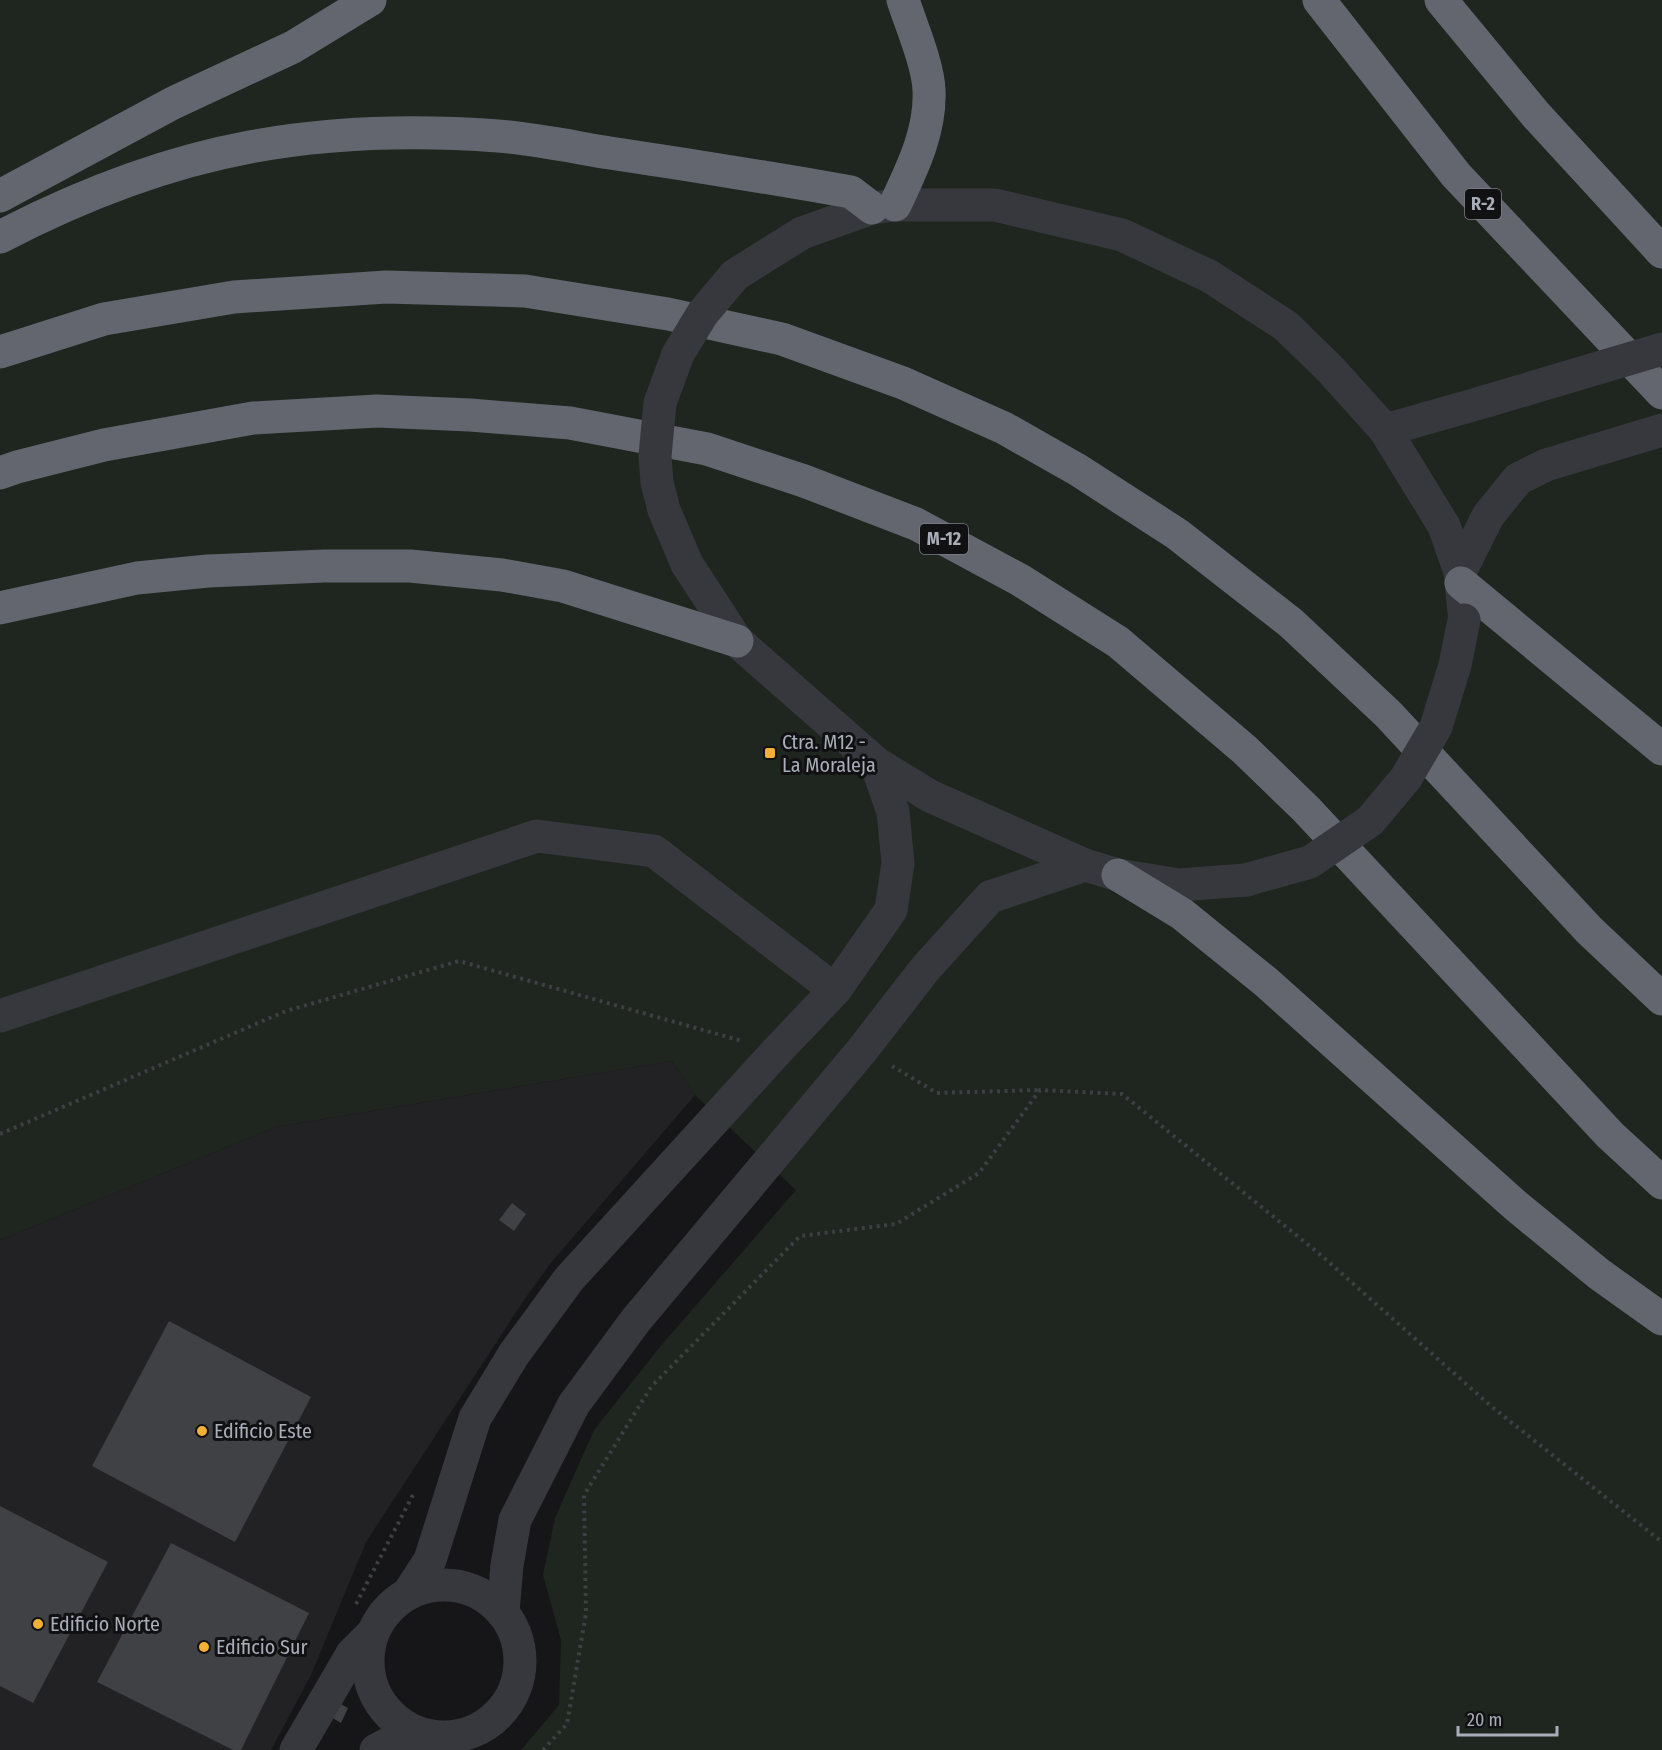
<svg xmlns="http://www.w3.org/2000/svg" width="1662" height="1750" font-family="'Fira Sans Condensed',sans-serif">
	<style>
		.built { fill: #222225 }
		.green { fill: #1e261f }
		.building { fill: #404145 }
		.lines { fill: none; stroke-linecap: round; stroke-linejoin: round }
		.path { stroke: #3d3f44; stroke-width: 4; stroke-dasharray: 3 4.5; stroke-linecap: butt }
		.minor { stroke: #37383d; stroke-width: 33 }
		.highway { stroke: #63666e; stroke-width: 33 }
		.minor-bridge { stroke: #37383d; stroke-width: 33 }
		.poi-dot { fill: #f2b134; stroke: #111113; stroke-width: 2 }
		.labels { text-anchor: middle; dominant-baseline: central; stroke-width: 6; stroke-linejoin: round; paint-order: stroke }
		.shield { fill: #111113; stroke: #7b7e86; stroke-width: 1.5 }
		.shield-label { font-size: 18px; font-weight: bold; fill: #a8adb8 }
		.poi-label { font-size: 20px; fill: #a8adb8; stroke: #111113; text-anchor: start }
	</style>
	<rect width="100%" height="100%" fill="#161618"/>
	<polygon class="built" points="672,1061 695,1095 550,1264 524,1300 366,1542 311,1675 271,1750 0,1750 0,1240 276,1127"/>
	<polygon class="green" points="0,0 1662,0 1662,1750 521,1750 559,1705 561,1640 543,1575 555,1518 594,1430 659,1348 796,1190 695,1095 672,1061 276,1127 0,1240"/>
	<g class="building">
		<polygon points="512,1203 526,1214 514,1231 499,1220"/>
		<polygon points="169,1321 311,1397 235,1542 92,1466"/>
		<polygon points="0,1506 108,1562 33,1703 0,1686"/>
		<polygon points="171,1543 309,1613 241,1750 233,1750 97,1682"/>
		<polygon points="337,1702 348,1708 341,1723 329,1716"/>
	</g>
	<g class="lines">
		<g class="path">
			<polyline points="892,1066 937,1093 1039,1090"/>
			<polyline points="0,1134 286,1011 459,961 742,1041"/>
			<polyline points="356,1604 415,1491"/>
			<polyline points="543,1750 567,1724 586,1613 584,1495 651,1387 800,1236 896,1224 979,1173 1040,1090 1122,1094 1322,1256 1492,1407 1662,1542"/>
		</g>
		<g class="minor">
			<polyline points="802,233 872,208 895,205 995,205 1122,235 1209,276 1286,326 1331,370 1385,430 1444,526 1460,572 1464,612"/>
			<polyline points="1385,430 1487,401"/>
			<polyline points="687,564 737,641 876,763 930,796 1085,865 1118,875 1179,885 1246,880"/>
			<polyline points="1460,572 1488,516 1518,479 1546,465 1662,430"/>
			<polyline points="0,1016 537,836 654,851 835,990"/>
			<circle cx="444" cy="1661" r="76"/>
			<polyline points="408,1594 430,1560 475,1418 514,1354 569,1279 777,1051 835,990 891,910 898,863 893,812 876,763"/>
			<polyline points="503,1612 507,1565 515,1520 574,1404 636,1320 863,1049 925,969 990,897 1085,865"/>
			<polyline points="296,1750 352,1654 372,1634"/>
			<polyline points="376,1750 395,1740 423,1736"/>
		</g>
		<g class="highway">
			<polyline points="1319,0 1456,175 1662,393"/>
			<polyline points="1441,0 1536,115 1662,252"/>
			<polyline points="0,196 173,103 293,47 370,0"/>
			<path d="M895 205C912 169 931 131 929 90 928 64 911 25 903 0"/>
			<path d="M0 237C79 196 163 163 250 147 331 132 416 130 498 136 536 139 573 147 610 153 691 165 771 178 851 192L872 208"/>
			<polyline points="0,352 104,319 234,297 386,287 525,291 668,314 782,339 903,383 1004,428 1078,470 1177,534 1291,623 1388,714 1589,930 1662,999"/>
			<polyline points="0,473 17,467 104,445 253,418 377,411 470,415 570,423 707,449 804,481 916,524 1020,580 1118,642 1245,750 1306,809 1610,1135 1662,1183"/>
			<polyline points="1461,583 1662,749"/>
			<polyline points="0,608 137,578 208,571 324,566 410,566 502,575 563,586 737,641"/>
			<polyline points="1118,875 1182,914 1266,982 1515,1205 1599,1274 1662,1319"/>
		</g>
		<g class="minor-bridge">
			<polyline points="1487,401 1662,349"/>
			<polyline points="687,564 664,510 657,482 655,456 660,403 678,354 703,313 735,275 802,233"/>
			<polyline points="1246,880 1310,862 1370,821 1406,778 1436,727 1455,665 1464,620"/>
		</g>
	</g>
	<g class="poi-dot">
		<rect x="764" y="747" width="12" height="12" rx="3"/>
		<circle cx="202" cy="1431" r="6"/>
		<circle cx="38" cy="1624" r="6"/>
		<circle cx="204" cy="1647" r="6"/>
	</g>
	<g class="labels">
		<g class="shield">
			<rect x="1465" y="189" width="36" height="30" rx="4.5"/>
			<rect x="920" y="524" width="48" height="30" rx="4.5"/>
		</g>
		<g class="shield-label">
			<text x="1483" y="204">R-2</text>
			<text x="944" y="539">M-12</text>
		</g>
		<g class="poi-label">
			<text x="782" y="742">Ctra. M12 -<tspan x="782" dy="23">La Moraleja</tspan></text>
			<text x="214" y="1431">Edificio Este</text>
			<text x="50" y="1624">Edificio Norte</text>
			<text x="216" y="1647">Edificio Sur</text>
		</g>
	</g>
	<path d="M1458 1726v9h99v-9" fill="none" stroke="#a8adb8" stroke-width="3"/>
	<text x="1467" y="1726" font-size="18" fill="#a8adb8" stroke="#111113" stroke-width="4.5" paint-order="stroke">20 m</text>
</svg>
